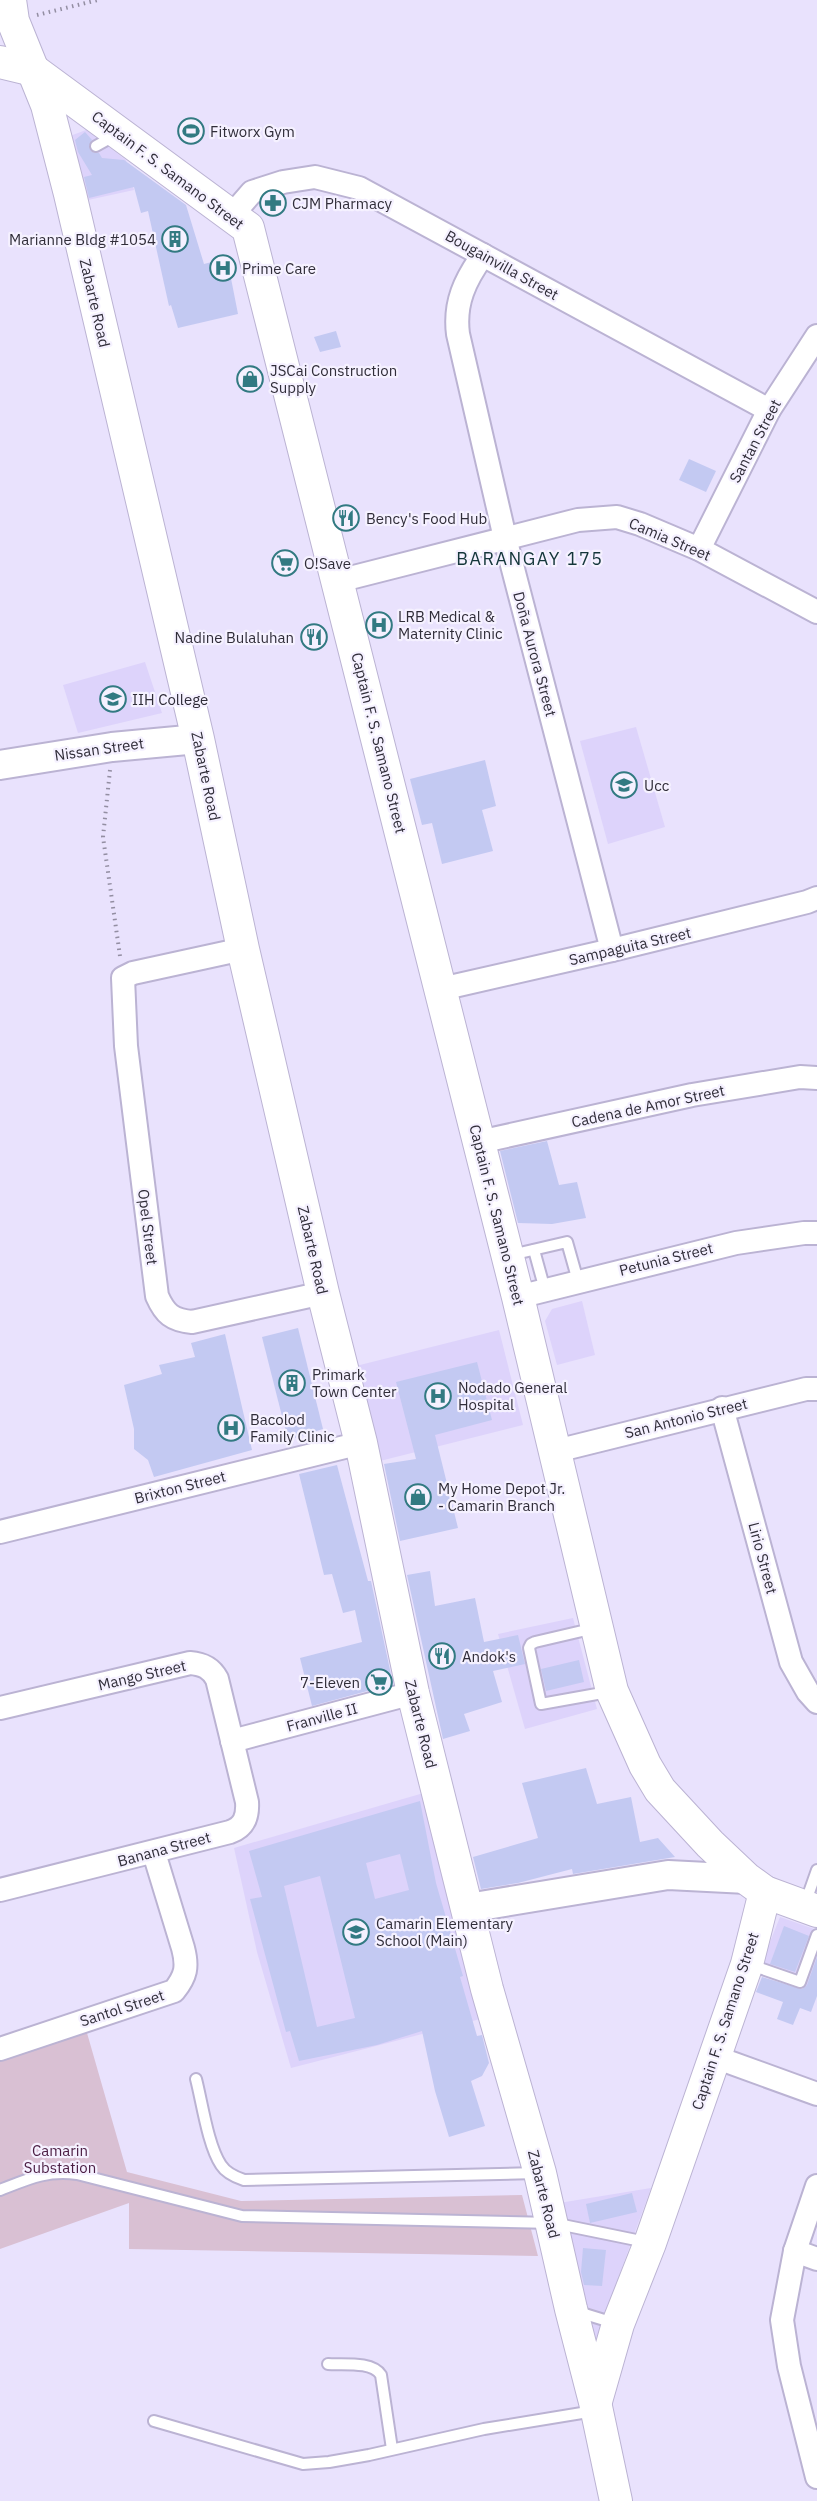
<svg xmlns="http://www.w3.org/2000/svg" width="817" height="2501" font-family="'IBM Plex Sans',sans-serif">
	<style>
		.built { fill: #ddd3fb }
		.green { fill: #d9c0d3 }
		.building { fill: #c3c9f2; fill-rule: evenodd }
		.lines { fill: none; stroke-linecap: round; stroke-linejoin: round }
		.service-casing { stroke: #bbb3d3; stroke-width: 14 }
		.minor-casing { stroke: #bbb3d3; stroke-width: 26 }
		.tertiary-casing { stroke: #bbb3d3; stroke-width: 32 }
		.secondary-casing { stroke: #bbb3d3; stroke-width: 34 }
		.path { stroke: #938ea2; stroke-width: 4; stroke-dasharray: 1.5 4.5; stroke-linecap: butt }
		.service { stroke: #fff; stroke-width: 10 }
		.minor { stroke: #fff; stroke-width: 22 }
		.tertiary { stroke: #fff; stroke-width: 28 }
		.secondary { stroke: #fff; stroke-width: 32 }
		.labels { text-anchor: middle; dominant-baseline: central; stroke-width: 4.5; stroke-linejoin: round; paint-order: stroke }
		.poi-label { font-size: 15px; fill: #302d39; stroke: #f5f1ff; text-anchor: start }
		.street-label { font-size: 15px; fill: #302d39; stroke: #f5f1ff }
		.park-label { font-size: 15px; fill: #4a1c42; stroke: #f5f1ff }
		.quarter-label { font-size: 18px; letter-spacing: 1.5px; fill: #14363a; stroke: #f5f1ff }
	</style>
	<rect width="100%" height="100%" fill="#e9e2fd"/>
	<g class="built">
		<polygon points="86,130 126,160 134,190 79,202 70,136"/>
		<polygon points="145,662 162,713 78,733 63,685"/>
		<polygon points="636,727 665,827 608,844 580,741"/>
		<polygon points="582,1301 595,1355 557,1365 545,1321 552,1309"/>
		<polygon points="499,1330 523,1425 376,1462 352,1367"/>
		<polygon points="573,1618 597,1709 525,1729 498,1634"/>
		<polygon points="427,1792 484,2018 291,2068 257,1952 234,1848"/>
		<polygon points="780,1917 817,1930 817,1994 758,1972"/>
		<polygon points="651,2188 592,2350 559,2203"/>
	</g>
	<polygon class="green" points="85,2026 127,2172 241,2201 522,2195 538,2256 129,2249 129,2203 0,2249 0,2056"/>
	<g class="building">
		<polygon points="85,132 92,140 89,146 92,152 99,153 102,158 124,160 186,205 204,264 227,258 238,314 178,328 171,305 169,306 148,211 141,213 134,187 89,198 84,177 92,175 78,152 75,140"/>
		<polygon points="336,331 341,347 320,352 314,337"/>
		<polygon points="689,459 716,471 706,492 679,480"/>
		<polygon points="485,760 496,806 482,810 493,851 442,864 432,823 422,825 410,779"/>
		<polygon points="547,1141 559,1185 577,1182 586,1218 552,1224 518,1223 500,1151"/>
		<polygon points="298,1328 323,1429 288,1440 262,1337"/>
		<polygon points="225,1334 252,1450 154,1477 148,1460 134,1449 134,1429 124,1385 162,1374 159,1365 195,1357 191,1343"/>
		<polygon points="477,1362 492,1420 435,1435 458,1528 400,1541 384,1464 416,1459 396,1382"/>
		<polygon points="337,1465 368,1581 371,1581 393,1684 312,1706 300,1658 362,1642 355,1610 343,1613 332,1574 324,1575 299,1474"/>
		<polygon points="430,1571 435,1606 475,1598 484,1642 518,1635 525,1664 493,1671 502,1702 464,1714 470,1731 443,1739 407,1575"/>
		<polygon points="579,1660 584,1682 546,1691 541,1669"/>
		<polygon points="586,1768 597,1804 631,1797 640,1842 658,1838 675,1857 573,1874 572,1869 518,1883 481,1889 473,1857 538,1838 522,1783"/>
		<path d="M420 1801 436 1883 463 1976 460 1977 477 2036 482 2035 489 2063 482 2076 471 2081 485 2126 449 2137 435 2091 422 2031 377 2045 299 2061 290 2031 286 2032 250 1899 262 1897 249 1851ZM400 1854 409 1890 375 1899 366 1863ZM320 1876 355 2018 317 2027 284 1886Z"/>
		<polygon points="784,1926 809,1936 795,1972 770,1964"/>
		<polygon points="817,1957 817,1996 811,2012 800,2008 793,2025 777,2019 783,2002 756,1992 762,1977 802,1989 807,1985"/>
		<polygon points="632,2193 637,2212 590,2223 586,2204"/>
		<polygon points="583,2248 606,2250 602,2286 584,2285 581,2272"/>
	</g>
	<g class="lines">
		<g class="service-casing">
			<g id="service">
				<polyline points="96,146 114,136"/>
				<polyline points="534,1250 545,1290"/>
				<polyline points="511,1255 567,1242 578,1281"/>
				<polyline points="595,1628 535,1642 531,1644 529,1648 541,1704 608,1692"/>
				<polyline points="805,1904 817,1870"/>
				<polyline points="748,1964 800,1982 817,1935"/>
				<path d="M196 2079C202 2102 208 2146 221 2165 226 2173 235 2177 244 2180L537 2173"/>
				<path d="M0 2190C28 2179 46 2170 77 2174L242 2216 553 2223 646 2242"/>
				<polyline points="575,2311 614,2323"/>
				<path d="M328 2364C343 2365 372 2361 381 2375L392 2449"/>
				<polyline points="154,2421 303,2464 329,2462 369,2455 484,2429 594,2411"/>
			</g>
		</g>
		<g class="minor-casing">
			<g id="minor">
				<polyline points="232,215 252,192 283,182 315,177 359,188 769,410"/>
				<path d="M483 255C465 280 454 303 458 334L505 538 612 950"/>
				<polyline points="699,549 769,410 817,336"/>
				<polyline points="338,581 578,520 617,517 640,524 699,549 817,612"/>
				<path d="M243 949 133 973 123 978 126 1046 157 1296C165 1314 172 1320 192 1322L323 1293"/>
				<polyline points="441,989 612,950 807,902 817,898"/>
				<polyline points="479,1142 692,1095 800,1077 817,1078"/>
				<polyline points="518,1297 736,1243 804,1233 817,1233"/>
				<polyline points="722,1408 791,1662 808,1692 817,1702"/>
				<polyline points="556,1451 806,1389 817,1389"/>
				<polyline points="0,1532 361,1443"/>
				<path d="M0 1708 190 1663C203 1664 211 1668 217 1679L247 1802C248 1817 244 1827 230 1832L0 1890"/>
				<polyline points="232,1741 413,1693"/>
				<path d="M0 2049 174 1991C186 1976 188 1967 183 1948L154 1853"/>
				<polyline points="715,2057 817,2094"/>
				<polyline points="817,2186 795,2251 782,2320 789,2366 817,2477"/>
				<polyline points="795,2251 817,2259"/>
			</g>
		</g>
		<g class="tertiary-casing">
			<g id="tertiary">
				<polyline points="0,765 112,747 198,739"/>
				<polyline points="468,1908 668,1875 747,1879"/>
			</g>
		</g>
		<g class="secondary-casing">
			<g id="secondary">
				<polyline points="10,0 13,21 47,105 70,194 198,739 243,949 323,1293 361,1443 413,1693 487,1989 540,2173 571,2309 595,2402 616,2501"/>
				<polyline points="0,62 33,70 248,228 518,1297 612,1691 645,1765 660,1790 710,1844 747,1879 765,1892 817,1911"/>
				<polyline points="596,2401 618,2324 650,2243 747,1964 765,1892"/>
			</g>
		</g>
		<g class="path">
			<polyline points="37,15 98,0"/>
			<polyline points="110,770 103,837 120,956"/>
		</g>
		<use href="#service" class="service"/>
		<use href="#minor" class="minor"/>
		<use href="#tertiary" class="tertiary"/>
		<use href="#secondary" class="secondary"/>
	</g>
	<defs>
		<g id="stadium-ring" transform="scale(1.35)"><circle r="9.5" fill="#f5f1ff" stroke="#327a82" stroke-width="1.5"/><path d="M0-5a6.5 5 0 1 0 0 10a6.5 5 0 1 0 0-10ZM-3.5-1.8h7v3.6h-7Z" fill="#327a82"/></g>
		<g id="pharmacy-ring" transform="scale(1.35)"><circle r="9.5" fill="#f5f1ff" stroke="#327a82" stroke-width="1.5"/><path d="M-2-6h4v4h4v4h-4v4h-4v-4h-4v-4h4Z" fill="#327a82"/></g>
		<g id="building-ring" transform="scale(1.35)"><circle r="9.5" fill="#f5f1ff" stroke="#327a82" stroke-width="1.5"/><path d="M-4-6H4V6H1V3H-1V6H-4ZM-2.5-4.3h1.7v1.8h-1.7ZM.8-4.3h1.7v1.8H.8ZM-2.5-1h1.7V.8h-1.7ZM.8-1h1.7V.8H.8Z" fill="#327a82"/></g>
		<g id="hospital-ring" transform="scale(1.35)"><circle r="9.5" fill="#f5f1ff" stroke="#327a82" stroke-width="1.5"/><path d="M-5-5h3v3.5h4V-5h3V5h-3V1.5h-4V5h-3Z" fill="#327a82"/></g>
		<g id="shop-ring" transform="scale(1.35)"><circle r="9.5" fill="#f5f1ff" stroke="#327a82" stroke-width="1.5"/><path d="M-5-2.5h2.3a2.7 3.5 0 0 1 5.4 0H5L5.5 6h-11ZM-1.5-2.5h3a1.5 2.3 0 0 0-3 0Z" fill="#327a82"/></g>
		<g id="restaurant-ring" transform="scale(1.35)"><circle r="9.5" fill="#f5f1ff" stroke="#327a82" stroke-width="1.5"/><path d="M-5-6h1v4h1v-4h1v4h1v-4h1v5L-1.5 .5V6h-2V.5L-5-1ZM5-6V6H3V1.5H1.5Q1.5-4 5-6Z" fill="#327a82"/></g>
		<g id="supermarket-ring" transform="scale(1.35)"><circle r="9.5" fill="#f5f1ff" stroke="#327a82" stroke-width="1.5"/><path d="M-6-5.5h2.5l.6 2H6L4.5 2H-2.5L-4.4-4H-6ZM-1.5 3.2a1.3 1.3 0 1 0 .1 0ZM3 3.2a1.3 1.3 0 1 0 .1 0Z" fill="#327a82"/></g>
		<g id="university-ring" transform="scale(1.35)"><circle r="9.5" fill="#f5f1ff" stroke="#327a82" stroke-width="1.5"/><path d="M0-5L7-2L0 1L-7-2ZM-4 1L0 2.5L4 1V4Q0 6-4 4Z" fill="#327a82"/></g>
		<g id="school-ring" transform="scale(1.35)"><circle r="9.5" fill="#f5f1ff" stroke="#327a82" stroke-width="1.5"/><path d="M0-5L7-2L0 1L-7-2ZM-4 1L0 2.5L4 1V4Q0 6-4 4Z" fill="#327a82"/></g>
	</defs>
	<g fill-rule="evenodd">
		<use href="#stadium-ring" x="191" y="131"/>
		<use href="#pharmacy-ring" x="273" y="203"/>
		<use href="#building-ring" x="175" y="239"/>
		<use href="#hospital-ring" x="223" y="268"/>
		<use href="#shop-ring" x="250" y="379"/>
		<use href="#restaurant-ring" x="346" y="518"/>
		<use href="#supermarket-ring" x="285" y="563"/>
		<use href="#hospital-ring" x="379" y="625"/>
		<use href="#restaurant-ring" x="314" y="637"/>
		<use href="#university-ring" x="113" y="699"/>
		<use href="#school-ring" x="624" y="785"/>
		<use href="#building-ring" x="292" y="1383"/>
		<use href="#hospital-ring" x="438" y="1396"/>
		<use href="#hospital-ring" x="231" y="1428"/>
		<use href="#shop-ring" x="418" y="1497"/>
		<use href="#restaurant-ring" x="442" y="1656"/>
		<use href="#supermarket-ring" x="379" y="1682"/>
		<use href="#school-ring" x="356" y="1932"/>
	</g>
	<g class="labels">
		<g class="poi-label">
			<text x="210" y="131">Fitworx Gym</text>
			<text x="292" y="203">CJM Pharmacy</text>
			<text x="156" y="239" text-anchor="end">Marianne Bldg #1054</text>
			<text x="242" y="268">Prime Care</text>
			<text x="270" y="370">JSCai Construction<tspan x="270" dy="17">Supply</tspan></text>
			<text x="366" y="518">Bency's Food Hub</text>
			<text x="304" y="563">O!Save</text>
			<text x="398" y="616">LRB Medical &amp;<tspan x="398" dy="17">Maternity Clinic</tspan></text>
			<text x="294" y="637" text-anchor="end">Nadine Bulaluhan</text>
			<text x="132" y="699">IIH College</text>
			<text x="644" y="785">Ucc</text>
			<text x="312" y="1374">Primark<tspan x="312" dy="17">Town Center</tspan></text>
			<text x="458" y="1387">Nodado General<tspan x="458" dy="17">Hospital</tspan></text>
			<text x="250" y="1419">Bacolod<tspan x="250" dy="17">Family Clinic</tspan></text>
			<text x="438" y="1488">My Home Depot Jr.<tspan x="438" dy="17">- Camarin Branch</tspan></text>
			<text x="462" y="1656">Andok's</text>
			<text x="360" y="1682" text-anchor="end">7-Eleven</text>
			<text x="376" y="1923">Camarin Elementary<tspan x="376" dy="17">School (Main)</tspan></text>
		</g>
		<g class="street-label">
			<text transform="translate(168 170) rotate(37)">Captain F. S. Samano Street</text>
			<text transform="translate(502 265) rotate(29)">Bougainvilla Street</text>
			<text transform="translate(95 303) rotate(77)">Zabarte Road</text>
			<text transform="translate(755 441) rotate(-62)">Santan Street</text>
			<text transform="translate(670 539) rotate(23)">Camia Street</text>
			<text transform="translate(535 654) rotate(75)">Doña Aurora Street</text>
			<text transform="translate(379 743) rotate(76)">Captain F. S. Samano Street</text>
			<text transform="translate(99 749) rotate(-8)">Nissan Street</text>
			<text transform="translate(206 776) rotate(78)">Zabarte Road</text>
			<text transform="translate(630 946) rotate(-13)">Sampaguita Street</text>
			<text transform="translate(648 1106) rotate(-12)">Cadena de Amor Street</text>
			<text transform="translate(497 1215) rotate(76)">Captain F. S. Samano Street</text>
			<text transform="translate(148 1227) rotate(83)">Opel Street</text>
			<text transform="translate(313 1250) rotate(77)">Zabarte Road</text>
			<text transform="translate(666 1259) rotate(-14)">Petunia Street</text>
			<text transform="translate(686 1418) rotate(-14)">San Antonio Street</text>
			<text transform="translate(180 1487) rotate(-14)">Brixton Street</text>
			<text transform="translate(763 1558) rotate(75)">Lirio Street</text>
			<text transform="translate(142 1675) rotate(-13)">Mango Street</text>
			<text transform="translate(322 1717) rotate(-15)">Franville II</text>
			<text transform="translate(421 1724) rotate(76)">Zabarte Road</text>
			<text transform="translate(164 1849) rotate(-15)">Banana Street</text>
			<text transform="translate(122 2008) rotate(-18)">Santol Street</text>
			<text transform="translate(725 2021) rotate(-72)">Captain F. S. Samano Street</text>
			<text transform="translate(544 2194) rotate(76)">Zabarte Road</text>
		</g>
		<g class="park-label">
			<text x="60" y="2150">Camarin<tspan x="60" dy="17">Substation</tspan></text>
		</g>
		<g class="quarter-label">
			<text x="530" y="558">BARANGAY 175</text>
		</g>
	</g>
</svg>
